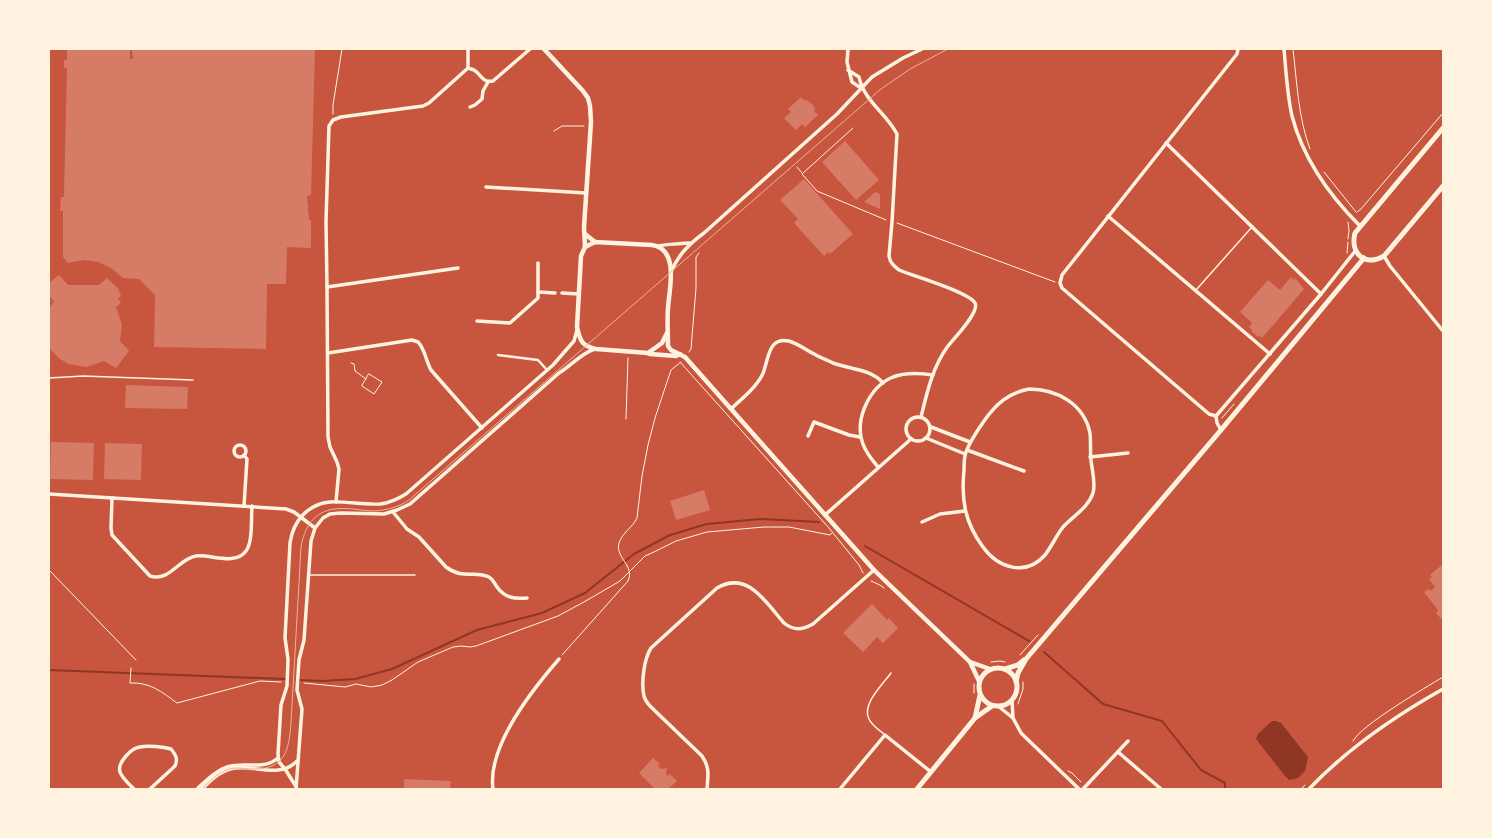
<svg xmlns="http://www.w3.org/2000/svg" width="1492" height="838" font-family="'IBM Plex Serif',serif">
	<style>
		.water { fill: #8f3625 }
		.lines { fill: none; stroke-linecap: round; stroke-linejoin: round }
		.stream { stroke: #8f3625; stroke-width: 2 }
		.building { fill: #d67c66 }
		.path { stroke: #fff3e0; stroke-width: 1 }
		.service { stroke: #fff3e0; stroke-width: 1.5 }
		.pedestrian { stroke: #fff3e0; stroke-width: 2.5 }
		.minor { stroke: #fff3e0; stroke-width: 3.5 }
		.tertiary { stroke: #fff3e0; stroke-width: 4.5 }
		.secondary { stroke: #fff3e0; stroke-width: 5 }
		.tram { stroke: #e9b49f; stroke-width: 1 }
	</style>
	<rect width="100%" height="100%" fill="#c8553d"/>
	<polygon class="water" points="1272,721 1276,721 1281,723 1308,757 1305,771 1298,778 1289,780 1285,776 1256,739 1258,734"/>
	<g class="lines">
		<g class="stream">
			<polyline points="865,546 1029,641"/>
			<polyline points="1044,652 1103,704 1162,721 1201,770 1225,783 1225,789"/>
			<polyline points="49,670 285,679"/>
			<polyline points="299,680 323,681 355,679 392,669 477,630 542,613 585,593 634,554 670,535 707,524 760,519 819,522"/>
		</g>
	</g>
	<g class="building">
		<polygon points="67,49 130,49 130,59 133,59 132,50 134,49 315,49 311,195 307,196 309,220 311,220 311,248 287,247 286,284 267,284 266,349 154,347 155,295 139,279 123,278 111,268 98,262 84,260 68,263 63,257 63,211 60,211 61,197 64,197 64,194 67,68 64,68 64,60 67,60"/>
		<polygon points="801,97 805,101 807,100 813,105 815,109 814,111 818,115 805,127 802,124 796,130 784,118 791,112 788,109"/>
		<polygon points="845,141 879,180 856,200 822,162"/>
		<polygon points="804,179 853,234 830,254 828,252 824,256 794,223 798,219 780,200"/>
		<polygon points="875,192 880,194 880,209 864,202"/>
		<polygon points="59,275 68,285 99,285 107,278 118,288 121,296 118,298 121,303 116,307 122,325 120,341 129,351 116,368 104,361 87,367 69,364 60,359 50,349 49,345 49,309 54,301 49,296 49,283"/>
		<polygon points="1291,277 1294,280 1295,278 1304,289 1262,338 1259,335 1258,337 1251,331 1252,330 1249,327 1252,323 1240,312 1268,280 1280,290"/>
		<polygon points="126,385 188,387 187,409 125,408"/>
		<polygon points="51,442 94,443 93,480 50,479"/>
		<polygon points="105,443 142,444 141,480 104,479"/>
		<polygon points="704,490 710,510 676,520 670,501"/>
		<polygon points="1443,564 1443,621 1436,613 1438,610 1424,592 1429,589 1431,591 1435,587 1429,579 1432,577 1430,575"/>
		<polygon points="872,604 887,620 889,618 898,628 883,643 877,637 863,652 843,633"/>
		<polygon points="653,758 660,764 658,766 661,769 667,768 666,774 668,776 670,774 677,781 668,789 655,789 639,773"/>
		<polygon points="404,779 451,781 450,789 404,789"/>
	</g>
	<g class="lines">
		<g class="path">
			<path d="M1293 49C1297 82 1298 117 1310 149"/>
			<polyline points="333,114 333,105 342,49"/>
			<polyline points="853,128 802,174 817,191 886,220"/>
			<polyline points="554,131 562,126 584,126"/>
			<polyline points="797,167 802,173"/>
			<polyline points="1324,172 1356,212"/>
			<polyline points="1357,212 1361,209 1443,113"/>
			<polyline points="897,223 1055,282"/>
			<polyline points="1348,239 1349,230 1348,222"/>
			<polyline points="1347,253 1348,242"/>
			<polyline points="689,352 691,349 696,288 696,257 699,253"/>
			<polyline points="680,362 829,528 859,565 863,573"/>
			<polyline points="351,363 354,364 355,371 366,379"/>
			<polygon points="369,374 382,382 374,394 362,386"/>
			<polyline points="1222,418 1234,404"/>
			<polyline points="626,419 628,358"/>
			<polyline points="49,570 136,660"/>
			<polyline points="871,581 880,585 884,588"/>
			<path d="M562 655 628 581C635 565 615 558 619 543 622 533 633 527 637 518L642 476 648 445 655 418 671 370 681 362"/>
			<polyline points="1020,655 1038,635"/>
			<polyline points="991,662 1000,661 1005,662"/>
			<path d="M131 668 130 683C150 682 162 692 177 703L260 681 281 682"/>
			<polyline points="304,683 345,687 356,684 371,687 382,685 392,680 418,662 453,647 461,646 470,647 476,646 558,616 584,602 620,581 645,556 654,552 676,541 707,532 764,527 789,527 830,535 832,533"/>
			<polyline points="974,684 974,693"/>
			<polyline points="1018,704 1023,689 1023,682"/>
			<path d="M1353 741C1361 725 1425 688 1443 677"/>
			<polyline points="1068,771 1072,773 1081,782"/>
			<polyline points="1301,789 1305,785"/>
		</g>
		<g class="service">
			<polyline points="1196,290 1252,227"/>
			<polyline points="49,378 83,376 193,380"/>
			<polyline points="309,575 415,575"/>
			<path d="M885 735C880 730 872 726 869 719 861 705 883 684 891 673"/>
		</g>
		<polyline class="pedestrian" points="498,355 538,360 547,370"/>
		<g class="minor">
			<polyline points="848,49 847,62 852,82 861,88"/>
			<path d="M1284 49C1286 71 1287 94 1292 116 1303 158 1330 196 1360 226"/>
			<polyline points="468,68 468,49"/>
			<path d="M848 70 859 77C864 101 886 113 897 134L892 222 889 256C890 263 894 266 899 270 913 276 969 292 975 303 980 312 954 338 948 346 933 366 927 392 921 417"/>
			<polyline points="470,107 475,105 482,99 483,91 488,82"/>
			<polyline points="1166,143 1321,294"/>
			<polyline points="486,187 586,193"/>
			<polyline points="1108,216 1270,354"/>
			<path d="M658 246C660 245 686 243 690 243"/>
			<polyline points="1384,256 1390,266 1443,331"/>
			<path d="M671 272C678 255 689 244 704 233L837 114 872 77 903 58 922 49"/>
			<polyline points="327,287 458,268"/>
			<polyline points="538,292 555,293"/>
			<polyline points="562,293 579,294"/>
			<polyline points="477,321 510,323 538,298 538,263"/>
			<path d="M328 353 412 340 418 342C425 349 426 361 431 370L482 428"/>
			<path d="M1029 389C1057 389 1084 404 1090 433 1091 442 1090 451 1091 460 1092 471 1096 483 1093 493 1088 508 1073 516 1063 527 1056 536 1052 546 1045 555 1026 577 998 568 983 547 965 523 961 500 964 470 964 464 964 458 966 452 970 441 977 431 984 421 996 404 1008 393 1029 389Z"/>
			<path d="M731 409C740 400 750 393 757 383 761 378 764 373 765 367 769 355 770 337 789 341 799 344 807 351 816 355 821 358 827 360 833 363 849 369 871 369 883 383"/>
			<polyline points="1216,416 1209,414 1062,288 1060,283 1062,275 1237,54 1238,49"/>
			<circle cx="918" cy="429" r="12"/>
			<polyline points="931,427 970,442"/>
			<polyline points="1221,430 1217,423 1216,416 1321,294 1356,250"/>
			<polyline points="808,436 814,422 849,435 860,437"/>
			<polyline points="926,438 965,454"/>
			<circle cx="240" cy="451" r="6"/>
			<polyline points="967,450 1024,471"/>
			<polyline points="1090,457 1128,453"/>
			<path d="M878 467C872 460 866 453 863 444 854 420 869 387 893 377 906 372 920 373 933 375"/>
			<polyline points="49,494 286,509 294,512 315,528"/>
			<path d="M112 498 111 528 112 535 150 576C170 582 178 559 196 556 211 554 235 566 246 551 253 542 251 518 252 506"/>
			<path d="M336 502 339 469 337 462 330 447 328 437 327 287 326 221 329 126 333 120 341 117 423 106 429 103 468 68C470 69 472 69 474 70 482 75 482 83 493 81L530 49"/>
			<polyline points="244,506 247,459 244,455"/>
			<path d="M393 512 407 529 419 537 446 567C463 580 475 570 489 577 493 579 494 583 497 587 505 598 514 599 527 598"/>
			<polyline points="825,515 911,439"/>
			<polyline points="922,522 940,514 965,511"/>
			<polyline points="1012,700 1013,718 1021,733 1079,789"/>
			<polyline points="998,706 1013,718"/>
			<polyline points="1118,752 1161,789"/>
			<path d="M295 785 285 769 279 762 278 754 281 705 287 686 288 659 285 638 290 543C293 521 308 504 330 502 347 501 363 505 380 504 389 503 398 499 406 494L553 365 574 341 577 330"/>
			<path d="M134 789C129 784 122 778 120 772 117 763 131 748 140 747 147 745 164 747 171 749 176 755 178 759 175 766L150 789"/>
			<path d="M197 789C206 781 215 771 227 767 244 761 263 771 278 758"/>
			<path d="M202 789C210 781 219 772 230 769 252 763 279 780 297 761"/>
			<path d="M296 789 302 709 297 690 299 660 304 640 311 541 315 528 323 518 330 514 341 513 384 514 397 510 410 504 559 373C571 366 581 353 595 349"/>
			<path d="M493 789C487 746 532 690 559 659"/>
			<path d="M707 789C708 775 710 768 702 756L651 707C648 704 645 700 644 696 641 683 644 659 651 648L717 588C748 570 766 603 784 623 794 631 802 630 813 624L874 570"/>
			<polyline points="840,789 885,735 931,772"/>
			<polyline points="1083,789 1128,741"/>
			<path d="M1309 789C1347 749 1395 716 1443 689"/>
		</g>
		<g class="tertiary">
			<polyline points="544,49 583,91 588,98 590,106 591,122 584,227 585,247"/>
			<polyline points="585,234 595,242"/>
			<polyline points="648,353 662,343 667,333"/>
			<path d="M680 354 676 356 650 354 648 353 596 349C582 346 580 341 577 327L581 256 585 247 595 242 652 245C680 249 669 290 668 308 667 321 668 334 668 346L671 350 685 357 874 570 970 662 979 681"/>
			<polyline points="970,662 990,669"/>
		</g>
		<g class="secondary">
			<path d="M1443 128 1355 233C1350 253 1364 267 1384 256L1443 186"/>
			<circle cx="998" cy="687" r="19"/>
			<polyline points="1005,669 1018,665 1024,660"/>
			<polyline points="1016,682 1018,673 1026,659 1221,430 1364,258"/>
			<polyline points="975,718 980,695"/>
			<polyline points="917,789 975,718 992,706"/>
		</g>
		<path class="tram" d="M202 789C210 781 218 773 229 769 237 767 246 769 254 769 286 769 289 749 291 723L301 547C304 528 314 511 335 509 348 507 362 511 375 511 387 510 399 507 409 500L881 89 910 69 948 49"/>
	</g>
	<rect width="1492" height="838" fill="none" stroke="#fff3e0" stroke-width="100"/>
</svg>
